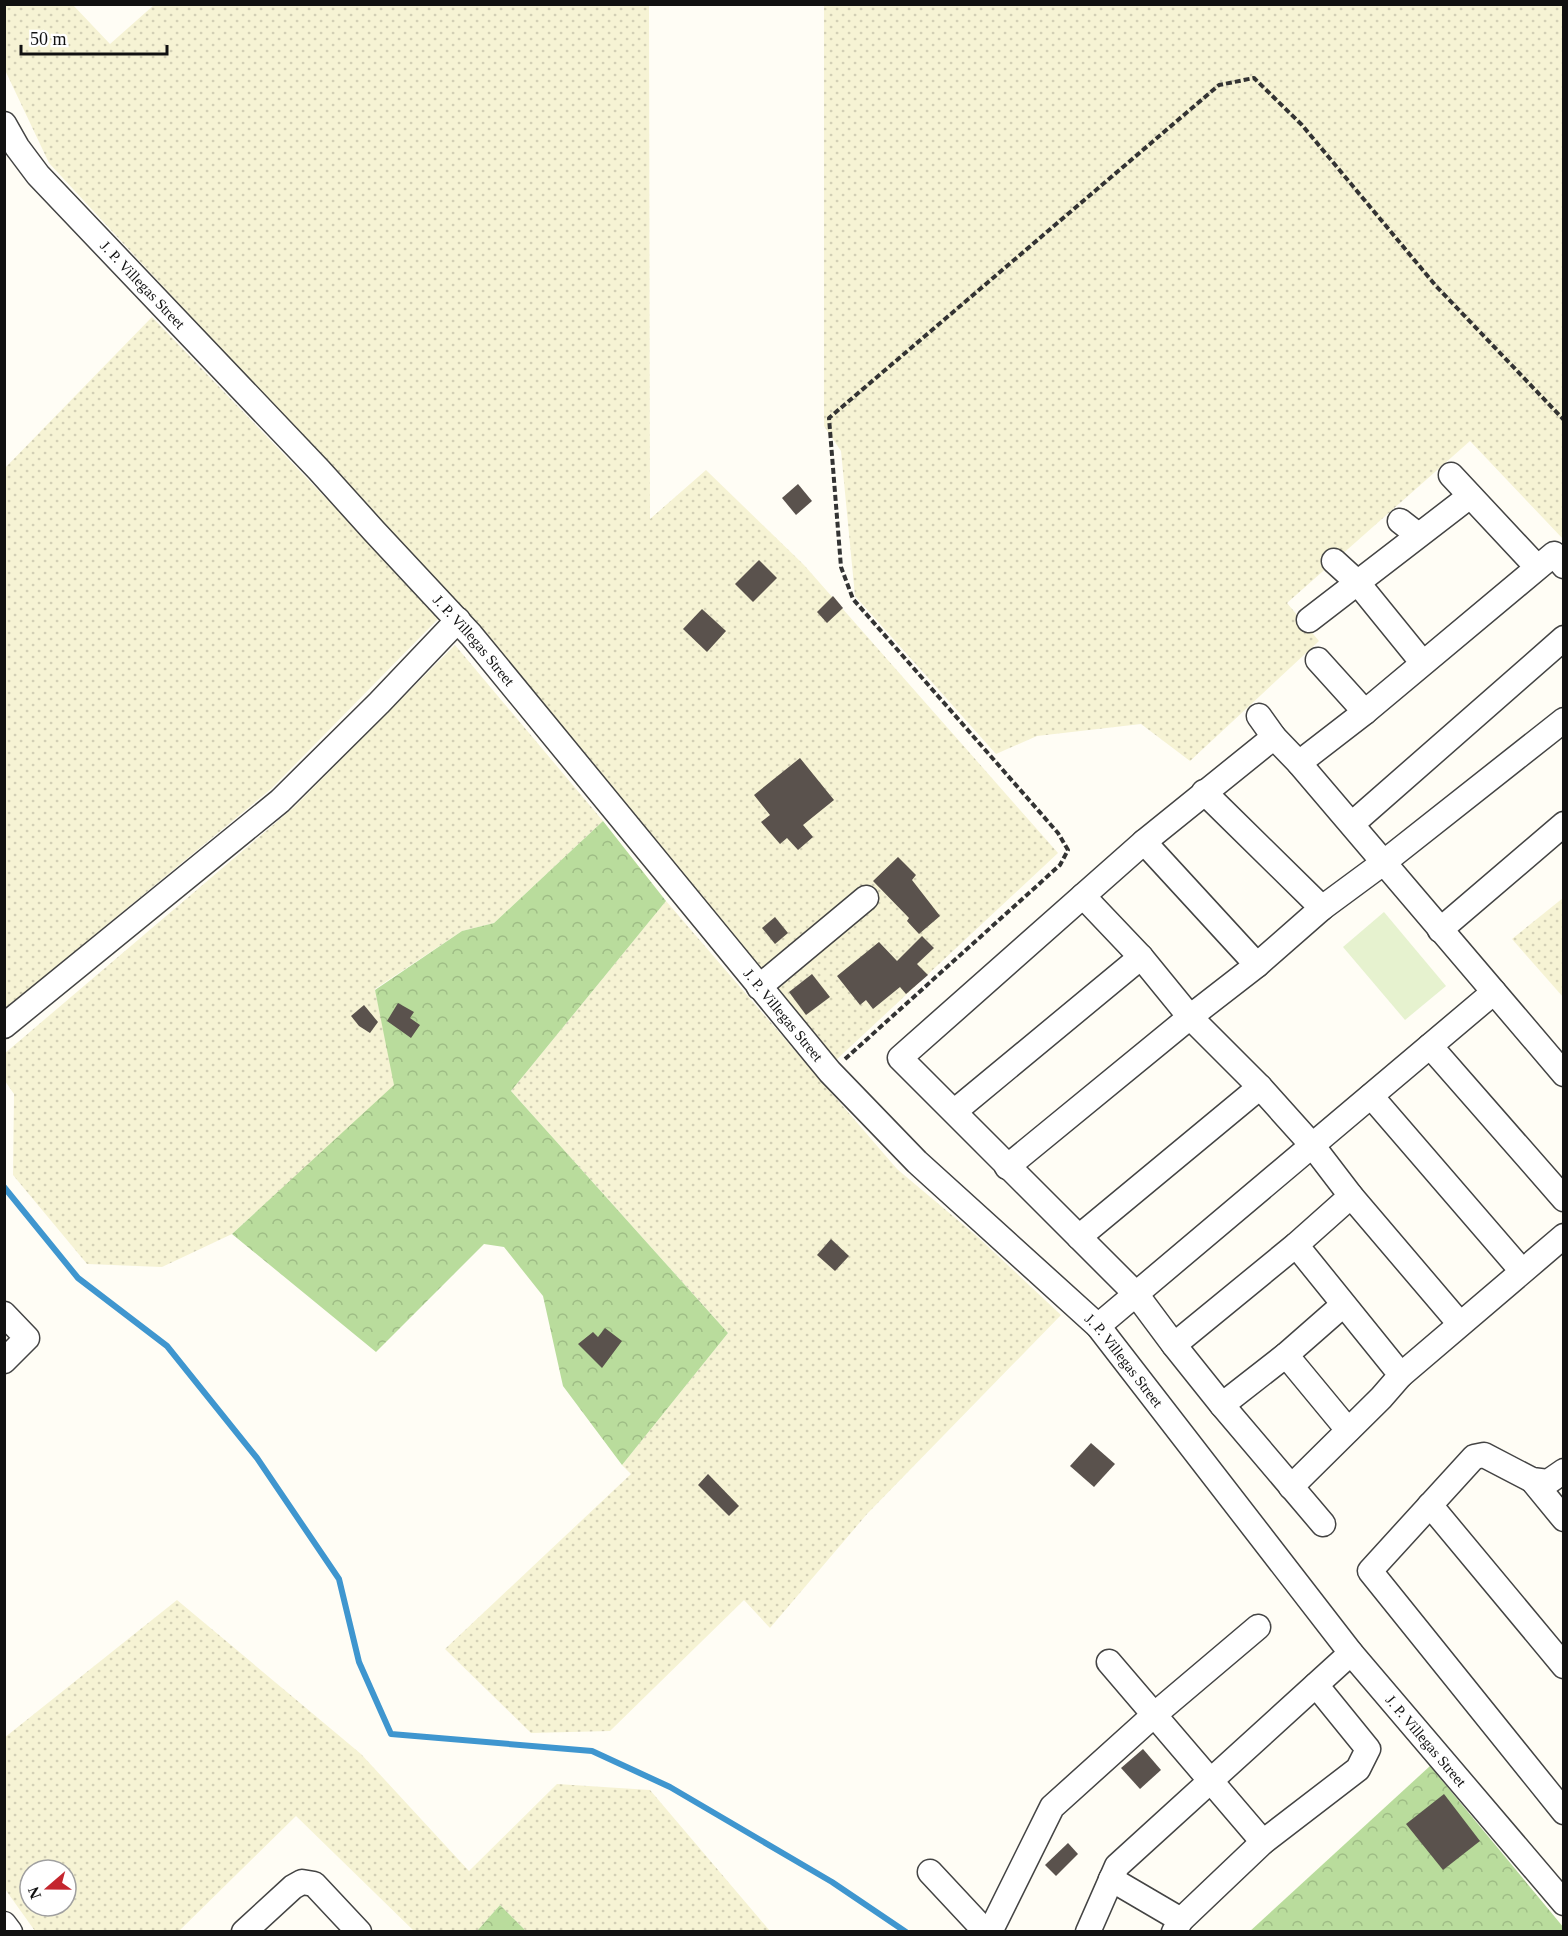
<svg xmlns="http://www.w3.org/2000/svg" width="1568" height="1936" font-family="'Times New Roman',serif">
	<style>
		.farmland { fill: url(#farmland-dots); fill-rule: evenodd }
		.forest { fill: url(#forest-crowns) }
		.pitch { fill: #e6f2cf }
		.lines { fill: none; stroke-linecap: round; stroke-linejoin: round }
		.stream { stroke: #3f96cf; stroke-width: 6 }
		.building { fill: #5a524d }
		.minor-casing { stroke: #444; stroke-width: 27 }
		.path { stroke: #333; stroke-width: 4; stroke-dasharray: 6 3; stroke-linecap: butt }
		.minor { stroke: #fff; stroke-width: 24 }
		.labels { text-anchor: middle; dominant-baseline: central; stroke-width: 6; stroke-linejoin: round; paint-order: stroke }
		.street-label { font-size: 15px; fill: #111; stroke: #fff }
	</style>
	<defs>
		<pattern id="farmland-dots" width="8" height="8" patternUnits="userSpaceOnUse" patternTransform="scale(1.5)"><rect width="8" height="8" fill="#f6f3d4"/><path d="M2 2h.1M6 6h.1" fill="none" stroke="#d2cfb5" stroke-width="1.8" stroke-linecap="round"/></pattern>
		<pattern id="forest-crowns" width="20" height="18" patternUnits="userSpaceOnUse" patternTransform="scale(1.5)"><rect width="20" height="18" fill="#b9dc9c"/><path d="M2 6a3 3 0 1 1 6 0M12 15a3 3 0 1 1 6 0" fill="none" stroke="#9ebc85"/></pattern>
	</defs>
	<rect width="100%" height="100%" fill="#fffdf5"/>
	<g class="farmland">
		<polygon points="5,5 73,5 110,44 154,5 649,5 650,519 706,470 804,565 1058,853 834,1062 595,765 498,649 49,163 5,70"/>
		<polygon points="824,5 1563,5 1563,539 1470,441 1287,603 1319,641 1190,761 1141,724 1037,736 996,754 855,596 841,451 824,426"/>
		<polygon points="152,317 440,617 271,789 5,1009 5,468"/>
		<polygon points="455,645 603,821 494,923 462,931 375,989 395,1085 232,1234 162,1267 87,1264 13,1175 14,1094 5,1081 4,1054 293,808"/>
		<polygon points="1563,898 1563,997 1512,939"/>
		<polygon points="666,901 897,1169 979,1238 1061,1315 867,1514 770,1628 744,1600 610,1731 531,1733 445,1649 631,1474 622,1465 728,1333 511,1091"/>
		<path d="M177 1600 361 1754 469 1871 557 1784 650 1790 770 1931H526L500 1905 477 1931H414L296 1816 179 1931H35L5 1889 4 1738ZM30 1870H66V1906H30Z"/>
	</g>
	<g class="forest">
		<polygon points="603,821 666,901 511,1091 728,1333 622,1465 563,1386 543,1296 504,1247 484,1244 376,1352 232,1234 394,1085 375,990 462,931 494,923"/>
		<polygon points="1430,1766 1564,1928 1563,1932 1249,1932"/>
		<polygon points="500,1905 526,1931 477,1931"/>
	</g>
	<polygon class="pitch" points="1384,912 1446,986 1405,1020 1343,947"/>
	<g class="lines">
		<polyline class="stream" points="4,1187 78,1278 167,1346 257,1458 339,1579 359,1662 391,1734 592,1751 670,1787 832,1882 906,1932"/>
	</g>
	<g class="building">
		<polygon points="798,484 812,501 796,515 782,498"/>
		<polygon points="759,560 777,578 753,602 735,584"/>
		<polygon points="833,596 843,608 827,623 817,612"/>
		<polygon points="702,609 726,631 707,652 683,629"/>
		<polygon points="800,758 834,800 803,825 813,837 798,850 787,838 780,844 761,822 770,815 754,795"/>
		<polygon points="898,857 916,875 912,880 940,916 919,934 907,921 909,918 873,881"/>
		<polygon points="775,917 788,933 775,944 762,928"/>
		<polygon points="922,936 934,948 917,964 928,975 906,994 900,987 873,1009 866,1000 860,1005 837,976 879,942 897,961"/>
		<polygon points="812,974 830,997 806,1015 789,992"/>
		<polygon points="398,1003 414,1012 410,1018 420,1025 411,1038 387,1021"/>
		<polygon points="364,1005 378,1022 370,1033 359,1026 351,1016"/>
		<polygon points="831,1239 849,1256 835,1271 817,1255"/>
		<polygon points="605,1328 622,1341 602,1368 578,1344 593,1332 598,1337"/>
		<polygon points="1091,1443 1115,1464 1094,1487 1070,1466"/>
		<polygon points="708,1474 739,1506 729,1516 698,1485"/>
		<polygon points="1143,1749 1161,1770 1140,1789 1121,1768"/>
		<polygon points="1444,1794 1480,1841 1443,1870 1406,1824"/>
		<polygon points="1068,1843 1078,1854 1056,1876 1045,1865"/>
	</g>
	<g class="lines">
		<g class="minor-casing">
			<g id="minor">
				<path id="s1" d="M4 124 17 147 38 175 319 470 374 531 471 635 830 1072 917 1162 1098 1326 1351 1653 1564 1903"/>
				<polyline points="1451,475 1537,567"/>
				<polyline points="1400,521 1418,535"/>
				<polyline points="1334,561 1357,582 1422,662"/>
				<polyline points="1309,620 1470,496"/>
				<polyline points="1318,660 1365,712"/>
				<polyline points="1259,716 1274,737 1299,763 1564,1074"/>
				<polyline points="1274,737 1144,842 900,1058 1136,1294 1174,1345 1222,1405 1323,1524"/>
				<polyline points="1299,763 1365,712 1554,554 1564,566"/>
				<polyline points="1204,792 1322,908"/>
				<polyline points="1352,824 1564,638"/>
				<polyline points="1144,842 1257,965"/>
				<polyline points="1083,896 1141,957 1190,1017 1260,1087 1312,1145 1351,1196 1460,1324"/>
				<polyline points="1440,930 1564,824"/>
				<polyline points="759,987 866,898"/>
				<polyline points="4,1026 280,801 379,703 458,620"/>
				<polyline points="1430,1046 1564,1199"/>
				<polyline points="1371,1096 1522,1271"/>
				<polyline points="955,1111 1141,957"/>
				<polyline points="1007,1167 1190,1017 1257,965 1322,908 1383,863 1564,720"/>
				<polyline points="1079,1237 1260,1087"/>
				<polyline points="4,1314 27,1338 4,1361"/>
				<polyline points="1098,1326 1494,992"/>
				<polyline points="1174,1345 1296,1245 1351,1196"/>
				<polyline points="1286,1355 1348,1430"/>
				<polyline points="1401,1375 1564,1236"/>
				<polyline points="1222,1405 1286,1355 1343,1305"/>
				<polyline points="1564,1471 1548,1482 1532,1480 1484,1455 1474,1457 1370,1571 1564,1812"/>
				<polyline points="1532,1480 1564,1519"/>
				<polyline points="1291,1487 1381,1398 1401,1375 1296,1245"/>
				<polyline points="1430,1505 1564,1666"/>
				<polyline points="1109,1662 1263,1842"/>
				<polyline points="930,1872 986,1932"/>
				<polyline points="1111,1879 1181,1920"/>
				<polyline points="4,1924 10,1932"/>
				<polyline points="244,1932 293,1887 302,1882 314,1884 359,1932"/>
				<polyline points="990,1932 1052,1807 1154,1715 1258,1627"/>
				<polyline points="1088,1932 1117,1866 1351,1653"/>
				<polyline points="1174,1932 1181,1920 1263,1842 1358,1769 1368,1749 1316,1685"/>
			</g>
		</g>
		<polyline class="path" points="845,1059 1060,865 1068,850 1058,833 853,599 841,567 829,418 1219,85 1254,78 1302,125 1436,286 1564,420"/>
		<use href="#minor" class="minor"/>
	</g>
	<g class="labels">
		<g class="street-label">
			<text stroke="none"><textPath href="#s1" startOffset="213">J. P. Villegas Street</textPath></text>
			<text stroke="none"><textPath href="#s1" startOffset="699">J. P. Villegas Street</textPath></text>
			<text stroke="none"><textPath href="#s1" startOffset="1185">J. P. Villegas Street</textPath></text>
			<text stroke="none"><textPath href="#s1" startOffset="1671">J. P. Villegas Street</textPath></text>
			<text stroke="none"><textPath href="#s1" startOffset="2157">J. P. Villegas Street</textPath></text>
		</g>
	</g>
	<rect width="1568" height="1936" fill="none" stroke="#111111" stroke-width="12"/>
	<g transform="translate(48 1888) rotate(250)"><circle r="28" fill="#ffffff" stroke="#a0a0a0" stroke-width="1.5"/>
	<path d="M0-4.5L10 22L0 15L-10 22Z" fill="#c4262e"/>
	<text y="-9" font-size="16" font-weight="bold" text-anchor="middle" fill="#111111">N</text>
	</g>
	<path d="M21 45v9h146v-9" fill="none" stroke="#111111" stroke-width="3"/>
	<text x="30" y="45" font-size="18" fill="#111111" stroke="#ffffff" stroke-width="4.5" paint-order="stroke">50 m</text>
</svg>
